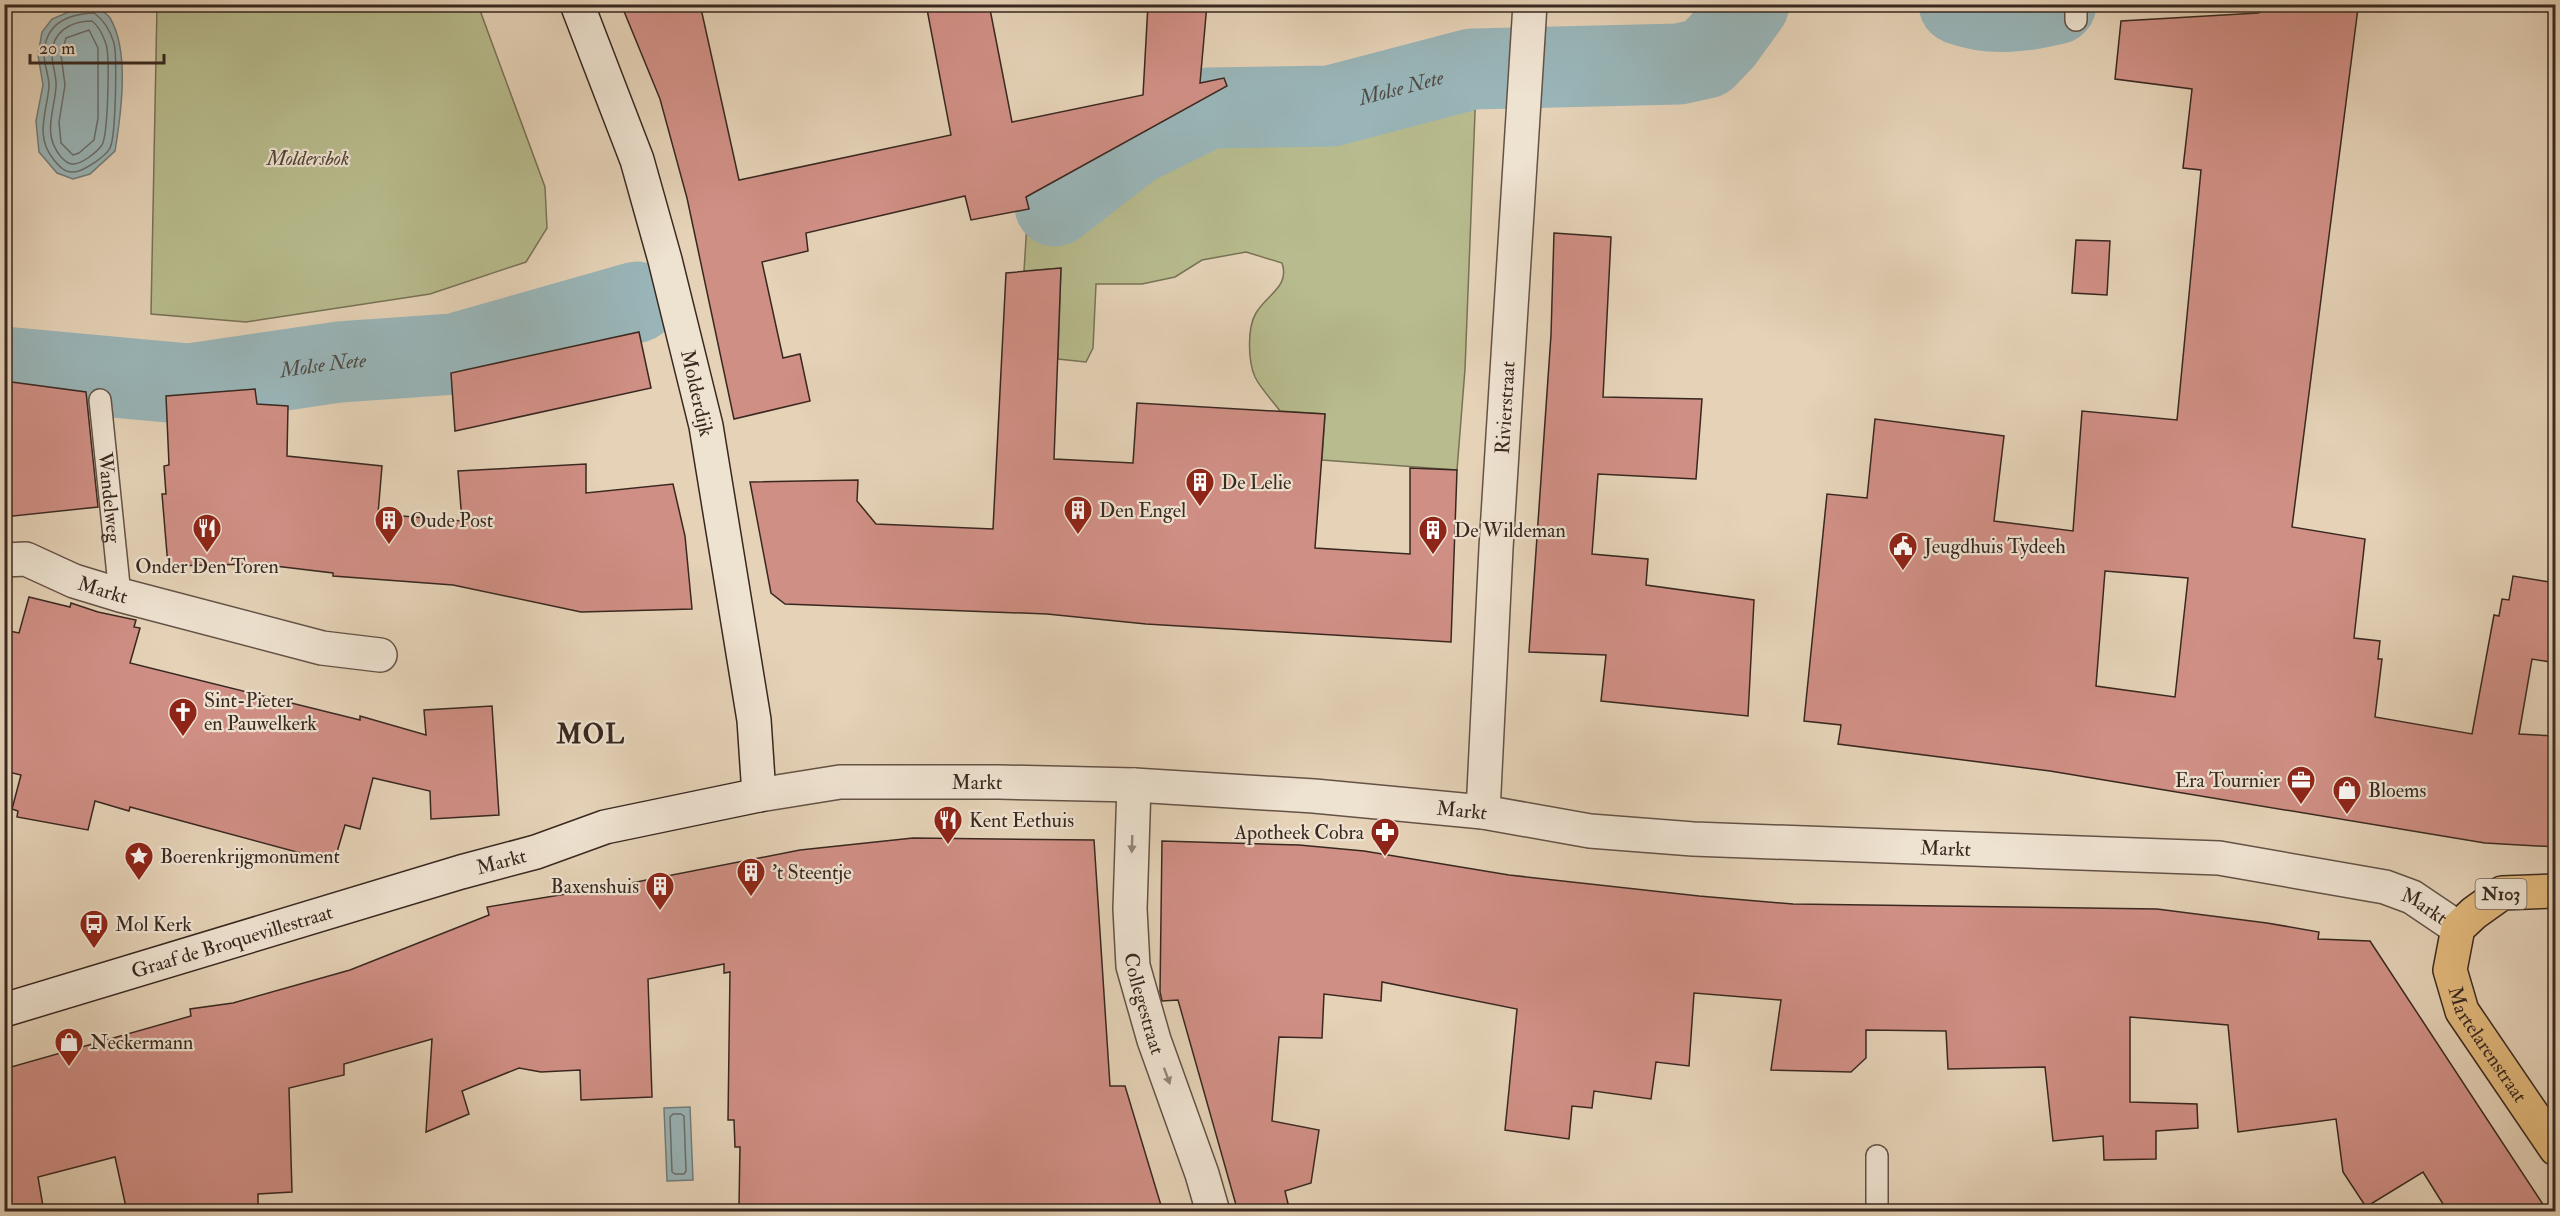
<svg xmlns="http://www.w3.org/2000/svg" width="2560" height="1216" font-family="'IM FELL Double Pica',serif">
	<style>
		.green { fill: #b7bb8d; stroke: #787256; stroke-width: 1.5 }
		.water { fill: #99b5b8; stroke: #737d7b; stroke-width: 1.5 }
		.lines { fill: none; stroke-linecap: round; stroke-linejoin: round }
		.shore { stroke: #696e6c; stroke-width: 1.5 }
		.river { stroke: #99b5b8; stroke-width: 81 }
		.building { fill: #d08f85; stroke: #392820; stroke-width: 1.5; fill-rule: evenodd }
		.service-casing { stroke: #645246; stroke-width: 24 }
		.minor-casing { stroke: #645246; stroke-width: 36 }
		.tertiary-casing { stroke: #645246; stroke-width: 36 }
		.secondary-casing { stroke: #392820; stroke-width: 36 }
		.primary-casing { stroke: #392820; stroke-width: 36 }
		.service { stroke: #eee2d0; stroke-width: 21 }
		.minor { stroke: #eee2d0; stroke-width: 33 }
		.tertiary { stroke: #eee2d0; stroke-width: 33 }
		.secondary { stroke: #eee2d0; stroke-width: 33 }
		.primary { stroke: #e2b97c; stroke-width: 33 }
		.oneway { fill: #948578 }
		.labels { text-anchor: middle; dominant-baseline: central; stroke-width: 4.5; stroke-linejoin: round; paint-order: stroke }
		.shield { fill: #eee2d0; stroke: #6f6055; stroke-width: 1.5 }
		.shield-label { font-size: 18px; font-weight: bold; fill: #392820 }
		.park-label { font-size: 20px; font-style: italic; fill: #524536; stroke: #eee2d0 }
		.street-label { font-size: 20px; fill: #392820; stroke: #eee2d0 }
		.poi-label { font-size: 20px; fill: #392820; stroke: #eee2d0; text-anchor: start }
		.water-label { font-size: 21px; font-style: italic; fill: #514b46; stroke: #eee2d0 }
		.district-label { font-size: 26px; font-weight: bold; letter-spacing: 1.5px; fill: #392820; stroke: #eee2d0 }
	</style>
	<rect width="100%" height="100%" fill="#e5d2b7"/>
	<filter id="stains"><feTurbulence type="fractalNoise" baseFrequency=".00333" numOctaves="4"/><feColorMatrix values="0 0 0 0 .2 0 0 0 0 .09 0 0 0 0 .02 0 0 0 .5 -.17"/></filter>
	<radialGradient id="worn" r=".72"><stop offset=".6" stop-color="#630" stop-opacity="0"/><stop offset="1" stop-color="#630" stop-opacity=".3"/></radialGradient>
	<g class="green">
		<polygon points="157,5 478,5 545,187 547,228 526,262 430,294 246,322 151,314"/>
		<path d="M1476 87 1465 369 1457 470 1322 460 1325 414 1280 411C1272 400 1261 389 1255 377 1248 361 1247 328 1256 313 1267 294 1290 287 1282 263L1246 252 1202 260 1175 277 1142 284H1096L1093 348 1086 362 1058 359 1061 268 1024 271 1027 223 1071 211 1136 159 1210 121 1320 116 1386 107 1449 90Z"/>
	</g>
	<g class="water">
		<path d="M95 7C100 10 107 13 110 18 130 51 121 114 115 151L90 174 73 179 57 173 39 152 36 121 43 85 38 55 42 32 52 19 78 8Z"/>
		<polygon points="690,1107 693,1180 667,1181 664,1108"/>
	</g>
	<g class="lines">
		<g class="shore">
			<path d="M94 13C104 20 110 30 114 43 117 56 116 136 110 148 106 156 82 173 72 172 64 172 59 166 54 160 34 136 47 113 49 86 49 75 44 65 44 54 45 24 67 14 94 13Z"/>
			<path d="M92 21C99 26 103 35 106 44 110 56 108 135 102 145 97 152 81 165 72 164 67 164 64 160 61 157 42 134 54 113 56 87 57 76 52 66 52 55 52 32 70 21 92 21Z"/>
			<polygon points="89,30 98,48 98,118 94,140 79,153 73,155 61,143 59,122 65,85 61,55 66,38"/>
			<polygon points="673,1114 681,1114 684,1116 686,1171 684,1174 675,1174 672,1172 670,1117"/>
		</g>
		<g class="river">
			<path d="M1959 4C1991 16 2023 12 2056 4"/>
			<path id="s1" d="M1055 206 1134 145 1209 108 1331 106 1472 69 1679 64 1706 58 1723 40 1749 4"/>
			<path id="s2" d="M4 367 189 384 339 362 454 354 637 302"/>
		</g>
	</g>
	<g class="building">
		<polygon points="621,4 700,4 739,180 951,135 926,4 989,4 1012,122 1143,95 1148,4 1207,4 1200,83 1224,78 1227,86 1026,197 1029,209 971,220 965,196 806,233 808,251 762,262 783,358 800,354 810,401 734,419 687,198 660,99"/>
		<path d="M2276 4 2358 8 2292 527 2365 539 2354 638 2380 641 2378 659H2382L2375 717 2472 734 2494 615 2499 616 2502 599 2509 600 2513 576 2556 583V663L2532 659 2519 734 2556 736V847L2485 843 2050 771 1838 744 1841 725 1804 721 1827 494 1867 498 1875 419 2004 436 1994 521 2073 531 2082 411 2177 420 2201 170 2183 168 2192 89 2115 79 2121 21 2258 13ZM2105 571 2188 578 2175 697 2096 686Z"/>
		<polygon points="1554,233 1611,237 1603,397 1702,399 1696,479 1598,474 1592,554 1648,559 1646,585 1754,600 1748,716 1601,701 1606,655 1529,652 1551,335"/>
		<polygon points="2076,240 2110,241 2107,295 2072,293"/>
		<polygon points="1061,268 1054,459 1133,463 1137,403 1325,414 1315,548 1410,554 1410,468 1457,470 1451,642 1146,624 1047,614 785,604 771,593 750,482 858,480 857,501 876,524 993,529 1006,273"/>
		<polygon points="639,332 651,388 455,431 451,373"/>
		<polygon points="4,381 86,392 98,507 4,517"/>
		<polygon points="255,389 257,404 288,406 287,456 382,466 378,514 462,521 458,471 586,464 586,493 673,484 685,536 692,609 581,612 453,585 333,576 333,573 258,564 168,566 162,494 166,494 164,466 169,465 166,396"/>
		<polygon points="29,597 70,607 71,603 98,612 136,620 134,627 140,628 130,663 360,720 360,716 426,735 424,710 492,706 499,815 431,819 430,791 373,778 360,829 345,825 334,862 130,807 129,811 95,801 88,830 17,817 18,811 12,809 21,775 4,771 4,630 19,633"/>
		<polygon points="913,838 1094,840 1110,1086 1125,1086 1163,1212 746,1212 746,1206 739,1205 740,1147 735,1147 734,1120 728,1120 730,972 724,973 724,964 648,979 652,1097 581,1100 580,1070 541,1072 519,1068 462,1091 469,1114 426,1132 432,1039 344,1064 344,1075 289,1088 292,1192 258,1194 258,1212 127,1212 115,1157 38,1177 44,1212 4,1212 4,1069 191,1016 190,1009 233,1003 350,970 489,915 487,907 621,885 800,850"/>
		<polygon points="1162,841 1299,845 1364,851 1509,875 1699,896 1793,904 2157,909 2267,923 2319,932 2318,939 2370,941 2548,1212 2448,1212 2423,1172 2366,1207 2343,1172 2336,1119 2238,1132 2228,1025 2130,1017 2130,1102 2197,1104 2198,1128 2156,1131 2156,1159 2104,1160 2103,1136 2053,1141 2045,1067 1948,1069 1946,1031 1866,1030 1866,1058 1851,1072 1771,1070 1781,1000 1694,993 1689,1066 1656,1062 1651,1099 1594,1091 1592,1108 1572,1106 1569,1139 1505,1130 1517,1009 1382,982 1381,1001 1324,994 1322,1038 1279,1037 1272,1121 1319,1130 1311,1183 1285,1191 1290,1212 1238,1212 1178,1000 1162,1001 1160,992"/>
	</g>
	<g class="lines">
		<g class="service-casing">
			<g id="service">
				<polyline points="2076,20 2076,4"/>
				<path id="s3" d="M100 400 120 595"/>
				<polyline points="1877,1156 1877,1212"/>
			</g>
		</g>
		<g class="minor-casing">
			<g id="minor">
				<path id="s4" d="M4 560 26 559 74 581 120 595 322 648 380 655"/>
				<path id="s5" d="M1134 785 1130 909 1133 966 1154 1040 1202 1174 1213 1212"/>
				<path id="s6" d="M1483 812 1496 548 1530 4"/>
			</g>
		</g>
		<g class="tertiary-casing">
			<g id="tertiary">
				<path id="s7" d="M759 795 840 782H999L1134 785 1314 796 1483 812 1590 831 1693 839 2219 858 2385 887 2412 897 2458 928"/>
			</g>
		</g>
		<g class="secondary-casing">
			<g id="secondary">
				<path id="s8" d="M4 1010 461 872 536 852 605 827 759 795 754 720 706 426 665 260 637 160 577 4"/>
			</g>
		</g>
		<g class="primary-casing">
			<g id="primary">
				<path id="s9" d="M2556 891 2502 893 2474 913 2458 928 2450 970 2462 1011 2556 1149"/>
			</g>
		</g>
		<use href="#service" class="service"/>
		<use href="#minor" class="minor"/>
		<use href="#tertiary" class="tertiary"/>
		<use href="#secondary" class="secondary"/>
		<use href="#primary" class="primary"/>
	</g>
	<defs><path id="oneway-solid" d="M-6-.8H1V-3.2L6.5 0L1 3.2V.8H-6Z" transform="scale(1.5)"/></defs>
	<g class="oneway">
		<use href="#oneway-solid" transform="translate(1132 844) rotate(92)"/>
		<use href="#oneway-solid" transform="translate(1167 1076) rotate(70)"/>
	</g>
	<defs>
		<g id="building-pin" transform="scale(1.5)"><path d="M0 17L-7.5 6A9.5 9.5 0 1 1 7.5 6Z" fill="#8f2418" stroke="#eee2d0"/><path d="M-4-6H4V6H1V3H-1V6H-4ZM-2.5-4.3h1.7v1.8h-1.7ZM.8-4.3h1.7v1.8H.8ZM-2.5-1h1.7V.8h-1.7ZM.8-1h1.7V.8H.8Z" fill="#fff"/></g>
		<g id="restaurant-pin" transform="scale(1.5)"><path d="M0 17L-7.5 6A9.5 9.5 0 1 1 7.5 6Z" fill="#8f2418" stroke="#eee2d0"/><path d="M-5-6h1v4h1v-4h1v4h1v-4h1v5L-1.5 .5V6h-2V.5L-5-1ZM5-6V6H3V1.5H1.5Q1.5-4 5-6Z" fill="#fff"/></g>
		<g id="civic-pin" transform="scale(1.5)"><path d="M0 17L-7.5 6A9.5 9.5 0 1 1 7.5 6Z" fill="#8f2418" stroke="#eee2d0"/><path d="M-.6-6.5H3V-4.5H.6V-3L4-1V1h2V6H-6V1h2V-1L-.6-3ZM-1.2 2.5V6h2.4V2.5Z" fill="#fff"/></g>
		<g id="church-pin" transform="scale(1.5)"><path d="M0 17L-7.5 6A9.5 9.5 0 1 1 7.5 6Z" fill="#8f2418" stroke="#eee2d0"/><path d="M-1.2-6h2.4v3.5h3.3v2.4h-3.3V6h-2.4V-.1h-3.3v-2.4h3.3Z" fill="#fff"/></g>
		<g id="office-pin" transform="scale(1.5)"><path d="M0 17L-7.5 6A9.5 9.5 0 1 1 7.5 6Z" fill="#8f2418" stroke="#eee2d0"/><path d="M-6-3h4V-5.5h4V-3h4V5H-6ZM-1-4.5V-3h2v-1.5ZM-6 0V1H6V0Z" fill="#fff"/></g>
		<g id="shop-pin" transform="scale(1.5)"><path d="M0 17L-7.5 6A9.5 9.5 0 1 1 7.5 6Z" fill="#8f2418" stroke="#eee2d0"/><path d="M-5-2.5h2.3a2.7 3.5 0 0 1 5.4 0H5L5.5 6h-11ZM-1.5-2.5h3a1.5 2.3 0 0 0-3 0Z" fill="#fff"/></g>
		<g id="pharmacy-pin" transform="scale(1.5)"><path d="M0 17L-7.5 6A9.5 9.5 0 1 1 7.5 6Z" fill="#8f2418" stroke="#eee2d0"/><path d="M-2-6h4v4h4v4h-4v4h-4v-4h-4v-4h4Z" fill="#fff"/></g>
		<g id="sight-pin" transform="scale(1.5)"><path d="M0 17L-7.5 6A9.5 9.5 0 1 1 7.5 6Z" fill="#8f2418" stroke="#eee2d0"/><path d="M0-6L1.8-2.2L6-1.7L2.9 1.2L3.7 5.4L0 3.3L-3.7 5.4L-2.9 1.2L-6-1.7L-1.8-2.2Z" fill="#fff"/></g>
		<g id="bus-pin" transform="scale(1.5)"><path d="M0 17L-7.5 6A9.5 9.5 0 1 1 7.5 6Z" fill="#8f2418" stroke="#eee2d0"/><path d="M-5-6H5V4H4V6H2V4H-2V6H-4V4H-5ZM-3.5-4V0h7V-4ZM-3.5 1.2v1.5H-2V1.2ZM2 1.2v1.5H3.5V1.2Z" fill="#fff"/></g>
	</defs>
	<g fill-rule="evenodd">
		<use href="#building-pin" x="1200" y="482"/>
		<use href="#building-pin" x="1078" y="510"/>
		<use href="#building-pin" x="389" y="520"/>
		<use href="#restaurant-pin" x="207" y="528"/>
		<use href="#building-pin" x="1433" y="530"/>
		<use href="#civic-pin" x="1903" y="546"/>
		<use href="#church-pin" x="183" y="712"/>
		<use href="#office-pin" x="2301" y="780"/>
		<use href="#shop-pin" x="2347" y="790"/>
		<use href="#restaurant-pin" x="948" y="820"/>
		<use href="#pharmacy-pin" x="1385" y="832"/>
		<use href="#sight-pin" x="139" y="856"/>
		<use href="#building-pin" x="751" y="872"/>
		<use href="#building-pin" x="660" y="886"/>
		<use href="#bus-pin" x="94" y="924"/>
		<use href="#shop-pin" x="69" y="1042"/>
	</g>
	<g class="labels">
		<rect class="shield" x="2475.5" y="879" width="51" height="30" rx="4.5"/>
		<g class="shield-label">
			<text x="2501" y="894">N103</text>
		</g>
		<g class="park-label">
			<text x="308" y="158">Moldersbok</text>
		</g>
		<g class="street-label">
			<text transform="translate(697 393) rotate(77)">Molderdijk</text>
			<text stroke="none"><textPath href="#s6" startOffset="405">Rivierstraat</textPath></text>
			<text stroke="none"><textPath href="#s3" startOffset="98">Wandelweg</textPath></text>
			<text stroke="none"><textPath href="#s4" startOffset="105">Markt</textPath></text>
			<text stroke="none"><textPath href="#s7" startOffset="219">Markt</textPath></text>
			<text stroke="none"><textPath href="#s7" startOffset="705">Markt</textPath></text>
			<text stroke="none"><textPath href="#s7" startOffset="1191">Markt</textPath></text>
			<text stroke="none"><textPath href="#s8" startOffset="519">Markt</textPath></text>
			<text stroke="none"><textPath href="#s7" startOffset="1677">Markt</textPath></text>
			<text stroke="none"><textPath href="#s8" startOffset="238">Graaf de Broquevillestraat</textPath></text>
			<text stroke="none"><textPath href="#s5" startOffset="220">Collegestraat</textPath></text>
			<text stroke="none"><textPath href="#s9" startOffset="237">Martelarenstraat</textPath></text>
		</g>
		<g class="poi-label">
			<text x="1221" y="482">De Lelie</text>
			<text x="1099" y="510">Den Engel</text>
			<text x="410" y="520">Oude Post</text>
			<text x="1454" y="530">De Wildeman</text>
			<text x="1924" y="546">Jeugdhuis Tydeeh</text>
			<text x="207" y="566" text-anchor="middle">Onder Den Toren</text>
			<text x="204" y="700">Sint-Pieter<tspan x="204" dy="23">en Pauwelkerk</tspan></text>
			<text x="2280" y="780" text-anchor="end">Era Tournier</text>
			<text x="2368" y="790">Bloems</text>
			<text x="969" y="820">Kent Eethuis</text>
			<text x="1364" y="832" text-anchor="end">Apotheek Cobra</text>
			<text x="160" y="856">Boerenkrijgmonument</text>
			<text x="772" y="872">'t Steentje</text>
			<text x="639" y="886" text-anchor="end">Baxenshuis</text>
			<text x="115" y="924">Mol Kerk</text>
			<text x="90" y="1042">Neckermann</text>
		</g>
		<g class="water-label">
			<text stroke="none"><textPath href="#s1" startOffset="378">Molse Nete</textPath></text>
			<text stroke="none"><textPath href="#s2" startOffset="321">Molse Nete</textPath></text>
		</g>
		<g class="district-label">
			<text x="591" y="735">MOL</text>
		</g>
	</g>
	<rect width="2560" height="1216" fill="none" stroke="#e5d2b7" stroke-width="24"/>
	<rect x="6" y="6" width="2548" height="1204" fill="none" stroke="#392820" stroke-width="3"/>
	<rect x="12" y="12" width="2536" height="1192" fill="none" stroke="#392820" stroke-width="1.5"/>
	<path d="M30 54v9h134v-9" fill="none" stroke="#392820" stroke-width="3"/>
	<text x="39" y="54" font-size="18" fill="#392820" stroke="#eee2d0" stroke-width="4.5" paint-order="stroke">20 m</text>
	<rect width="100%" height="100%" filter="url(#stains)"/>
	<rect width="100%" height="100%" fill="url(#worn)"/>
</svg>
